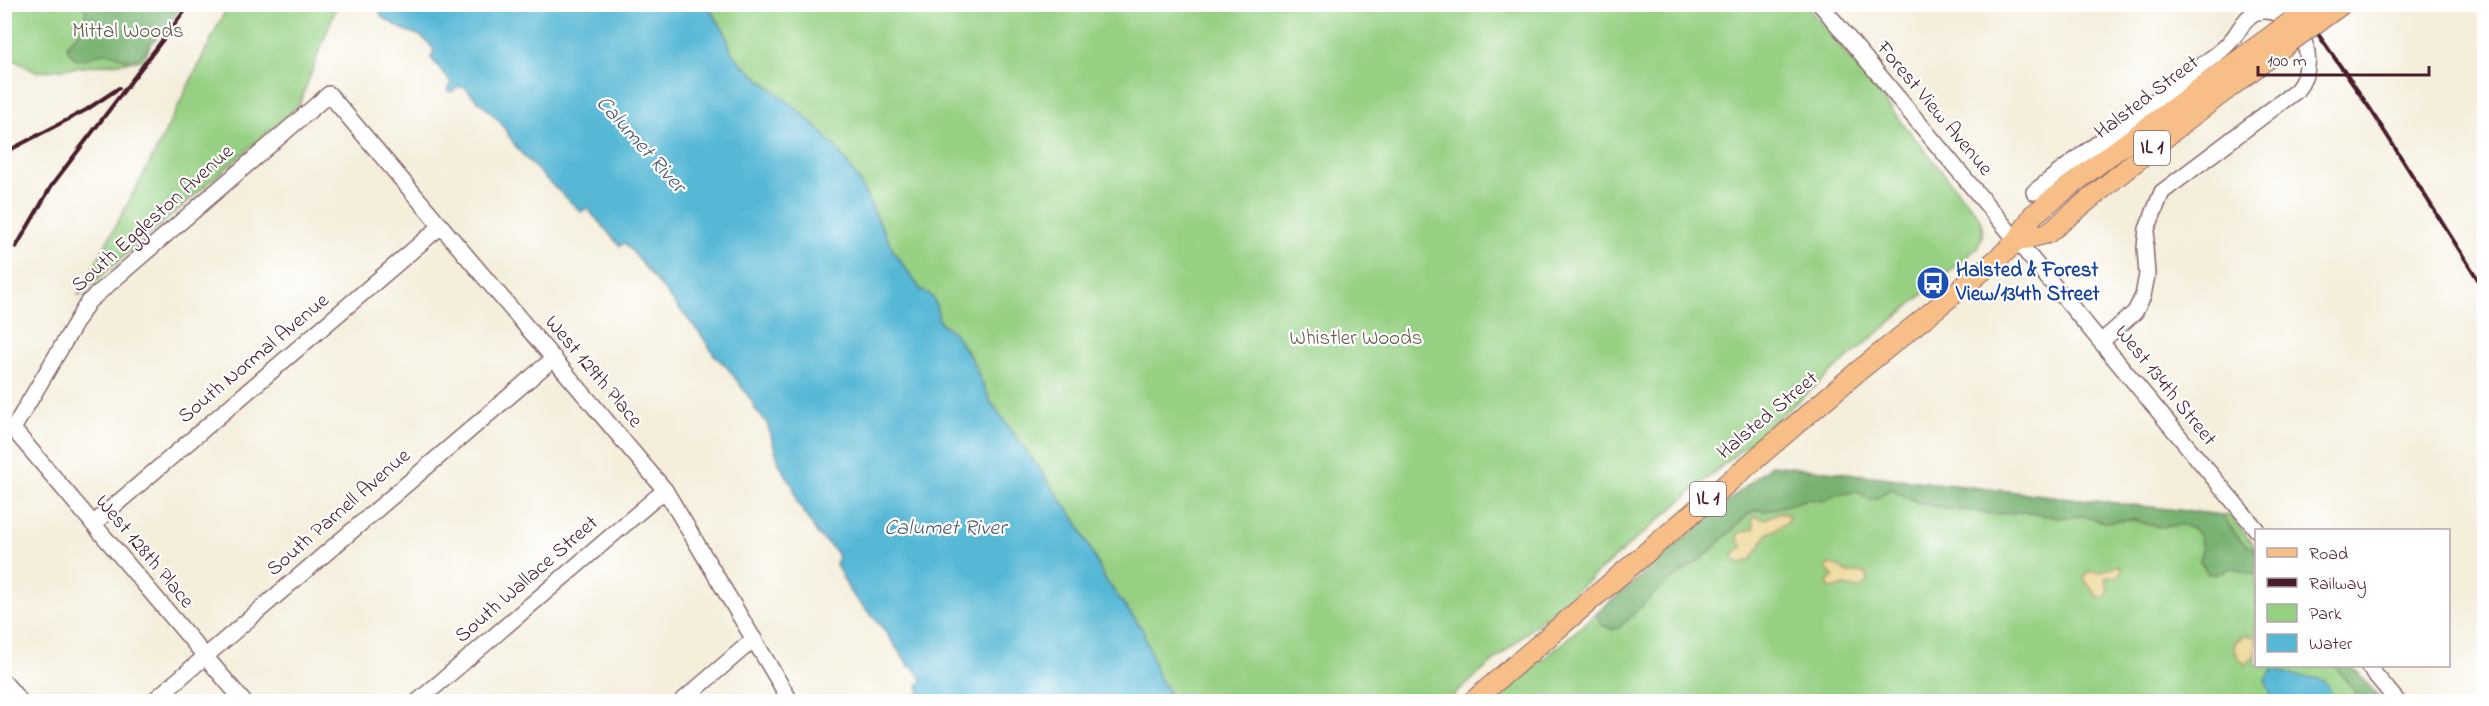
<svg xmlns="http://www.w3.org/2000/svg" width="2489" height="706" font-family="'Indie Flower',sans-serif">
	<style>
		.green { fill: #96d083; stroke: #707857; stroke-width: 1.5 }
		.forest { fill: #78b271; stroke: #61684e; stroke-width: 1.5 }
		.sand { fill: #eeda9e; stroke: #9c7c64; stroke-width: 1.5 }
		.water { fill: #56b8d5; stroke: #506c80; stroke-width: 1.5 }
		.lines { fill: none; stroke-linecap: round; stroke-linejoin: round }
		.minor-casing { stroke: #866769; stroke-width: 18 }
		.major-casing { stroke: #866769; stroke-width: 22 }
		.minor { stroke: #fff; stroke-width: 15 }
		.major { stroke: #f7be88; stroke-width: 20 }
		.rail { stroke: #4a1f2b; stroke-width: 4 }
		.major-bridge-casing { stroke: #866769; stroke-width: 22; stroke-linecap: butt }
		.major-bridge { stroke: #f7be88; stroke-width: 20 }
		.labels { text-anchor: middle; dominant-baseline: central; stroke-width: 4.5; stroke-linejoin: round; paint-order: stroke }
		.shield { fill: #fff; stroke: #80626b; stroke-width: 1.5 }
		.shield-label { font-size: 20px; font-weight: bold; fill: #4a1f2b }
		.park-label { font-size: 21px; fill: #655d4a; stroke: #fff }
		.street-label { font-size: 21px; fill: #4a1f2b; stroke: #fff }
		.transit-label { font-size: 21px; font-weight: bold; fill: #164399; stroke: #fff; text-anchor: start }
		.water-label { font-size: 22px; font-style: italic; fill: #4f5c6f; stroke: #fff }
	</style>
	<rect width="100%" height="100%" fill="#fff"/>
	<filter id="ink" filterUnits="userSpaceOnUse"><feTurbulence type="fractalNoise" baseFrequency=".0167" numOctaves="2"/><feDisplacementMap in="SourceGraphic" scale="12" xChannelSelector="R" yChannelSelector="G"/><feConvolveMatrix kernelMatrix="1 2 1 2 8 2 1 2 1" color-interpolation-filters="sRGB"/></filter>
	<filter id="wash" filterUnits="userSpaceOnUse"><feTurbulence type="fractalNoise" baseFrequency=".008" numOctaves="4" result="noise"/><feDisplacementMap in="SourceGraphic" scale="24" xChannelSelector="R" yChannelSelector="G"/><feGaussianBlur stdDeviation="1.35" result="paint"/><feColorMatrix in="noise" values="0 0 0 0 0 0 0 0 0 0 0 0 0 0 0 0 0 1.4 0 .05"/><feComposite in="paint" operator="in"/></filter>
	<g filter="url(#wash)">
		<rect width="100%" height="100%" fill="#f4eedb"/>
		<g class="green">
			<polygon points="4,5 163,5 145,60 36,72 5,55"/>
			<polygon points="228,5 337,5 299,105 78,296 157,149"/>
			<path d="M698 5H1806L1976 213C1984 225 1985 234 1977 248L1447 701H1174L1158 676 1143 630 1105 579 1077 522 991 402 971 358 954 333 939 321C936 307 938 296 922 292L894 252 858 179 836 147 807 118 742 64 731 51 725 32 709 8Z"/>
			<polygon points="1771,465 2230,516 2256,548 2256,666 2352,666 2382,701 1493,702"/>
		</g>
		<g class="forest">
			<path d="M84 5V4L183 5 140 58C118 63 122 53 106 53 95 53 88 61 77 60L69 52 67 45C79 30 90 27 84 5Z"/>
			<path d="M1771 465 2222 515C2232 527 2240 546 2256 549V575L2230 568 2215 575 2207 573 2200 561 2202 549 2199 535 2192 528 2182 525 2157 527 2134 520 2104 522 2082 516 2059 518 2023 512 1995 514 1964 510 1957 511 1919 503 1890 489 1876 499 1870 500 1858 492 1835 495 1823 501 1808 499 1767 511 1758 510 1750 513 1705 556 1659 589 1620 627 1613 630 1600 624 1597 613Z"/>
			<polygon points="2335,666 2352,666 2382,701 2362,701"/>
		</g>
		<g class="sand">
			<polygon points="1780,512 1789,515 1787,523 1767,534 1751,560 1740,563 1734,560 1733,554 1742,547 1738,539 1739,533 1754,529 1752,519 1755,516 1765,519"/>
			<polygon points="1829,565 1836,565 1848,573 1865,573 1868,577 1867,583 1859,589 1845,586 1830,589 1827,582 1834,577 1826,569"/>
			<path d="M2116 565 2121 567V573L2118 576 2105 578C2106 585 2112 590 2104 598H2099L2085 581 2084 576 2090 571 2100 572Z"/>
			<polygon points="2246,635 2256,637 2256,654 2245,665 2236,654 2234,645 2237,640"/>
		</g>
		<g class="water">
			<path d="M698 4 709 8 725 32 731 51 742 64 807 118 836 147 858 179 894 252 922 291C938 296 936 307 939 321L954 333 971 358 991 402 1077 522 1105 579 1143 630 1158 676 1174 701H918L920 693 918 684 923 680 912 666 910 667 882 627 850 592 836 564 838 558 835 550 818 535 797 502 793 486 779 463 767 423 755 409 752 401 727 367 715 356 702 336 625 243 620 246 587 208 581 212C559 191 536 171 517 148 510 139 506 129 499 121 488 109 475 99 465 87H458L452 92 448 91 451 82 431 58 434 50 428 42 419 35 404 30 382 17 377 5Z"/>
			<path d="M2272 670C2282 669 2288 675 2297 676 2318 679 2328 675 2333 701H2274L2265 680Z"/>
		</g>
	</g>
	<g filter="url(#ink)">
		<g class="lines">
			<g class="minor-casing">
				<g id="minor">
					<polyline points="1820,4 2257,530"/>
					<path d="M2034 192C2092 146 2152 104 2210 59 2219 53 2227 46 2234 37 2240 29 2244 19 2254 13 2292 0 2326 56 2296 91L2162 192 2147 229 2145 247 2147 275 2143 296 2135 312 2102 341"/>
					<polyline points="93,524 441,226"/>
					<polyline points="2368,666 2398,702"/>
					<polyline points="4,682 21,702"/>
					<polyline points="152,702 554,358"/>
					<polyline points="244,702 13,429 88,302 329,94 665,490 791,702"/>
					<polyline points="417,702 665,490"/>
					<polyline points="681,702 754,639"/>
				</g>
			</g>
			<g class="major-casing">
				<g id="major">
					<polyline points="2017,241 2048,233 2184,122 2283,47"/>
					<polyline points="1472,702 1856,373 1996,260 2017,241 2033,215 2102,161 2274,34"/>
				</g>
			</g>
			<use href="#minor" class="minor"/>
			<use href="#major" class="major"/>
			<g class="rail">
				<polyline points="2297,4 2371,110 2484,289"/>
				<polyline points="4,153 86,110 119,88"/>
				<polyline points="16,247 52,185 190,4"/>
			</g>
			<g class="major-bridge-casing">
				<g id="major-bridge">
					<polyline points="2274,34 2316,4"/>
					<polyline points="2283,47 2342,4"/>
				</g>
			</g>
			<use href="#major-bridge" class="major-bridge"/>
		</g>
	</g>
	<defs>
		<g id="bus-disc" transform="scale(1.725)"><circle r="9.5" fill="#1a4fb4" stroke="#fff"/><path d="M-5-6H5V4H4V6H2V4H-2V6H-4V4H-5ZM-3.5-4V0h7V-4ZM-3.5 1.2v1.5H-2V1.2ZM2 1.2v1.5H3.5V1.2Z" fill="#fff"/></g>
	</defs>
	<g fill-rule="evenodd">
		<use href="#bus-disc" x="1933" y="283"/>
	</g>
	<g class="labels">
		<g class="shield">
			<rect x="2134" y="131" width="36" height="34" rx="4.5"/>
			<rect x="1690" y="482" width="36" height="34" rx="4.5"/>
		</g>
		<g class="shield-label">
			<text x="2152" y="148">IL 1</text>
			<text x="1708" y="499">IL 1</text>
		</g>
		<g class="park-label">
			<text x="128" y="32">Mittal Woods</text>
			<text x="1356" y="339">Whistler Woods</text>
		</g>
		<g class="street-label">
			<text transform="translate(2147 98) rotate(-37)">Halsted Street</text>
			<text transform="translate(1934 109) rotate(50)">Forest View Avenue</text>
			<text transform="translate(153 219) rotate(-42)">South Eggleston Avenue</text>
			<text transform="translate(254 359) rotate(-40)">South Normal Avenue</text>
			<text transform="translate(593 372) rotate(50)">West 129th Place</text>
			<text transform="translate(2165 386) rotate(51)">West 134th Street</text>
			<text transform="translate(1768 416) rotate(-40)">Halsted Street</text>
			<text transform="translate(339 513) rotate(-41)">South Parnell Avenue</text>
			<text transform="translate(144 552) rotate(50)">West 128th Place</text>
			<text transform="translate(527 580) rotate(-41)">South Wallace Street</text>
		</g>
		<g class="transit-label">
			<text x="1956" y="271">Halsted &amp; Forest<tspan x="1956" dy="24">View/134th Street</tspan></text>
		</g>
		<g class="water-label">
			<text transform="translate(640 145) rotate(48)">Calumet River</text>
			<text x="945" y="529">Calumet River</text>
		</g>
	</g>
	<rect width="2489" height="706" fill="none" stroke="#fff" stroke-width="24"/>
	<rect x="2255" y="529" width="195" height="138" fill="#ffffff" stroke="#b7a5aa" stroke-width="1.5"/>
	<rect x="2267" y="548" width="30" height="9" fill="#f7be88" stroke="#b7a5aa" stroke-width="1.5"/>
	<text x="2309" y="559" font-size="18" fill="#4a1f2b">Road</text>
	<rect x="2267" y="578" width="30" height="9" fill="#4a1f2b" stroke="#b7a5aa" stroke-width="1.5"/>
	<text x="2309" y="589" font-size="18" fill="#4a1f2b">Railway</text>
	<rect x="2267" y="604" width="30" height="18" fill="#96d083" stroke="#b7a5aa" stroke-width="1.5"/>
	<text x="2309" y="619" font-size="18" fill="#4a1f2b">Park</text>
	<rect x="2267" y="634" width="30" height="18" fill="#56b8d5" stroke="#b7a5aa" stroke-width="1.5"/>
	<text x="2309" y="649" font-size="18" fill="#4a1f2b">Water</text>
	<path d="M2258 66v9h171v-9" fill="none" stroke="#4a1f2b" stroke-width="3"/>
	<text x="2267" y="66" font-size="18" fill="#4a1f2b" stroke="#ffffff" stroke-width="4.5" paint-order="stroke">100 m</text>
</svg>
